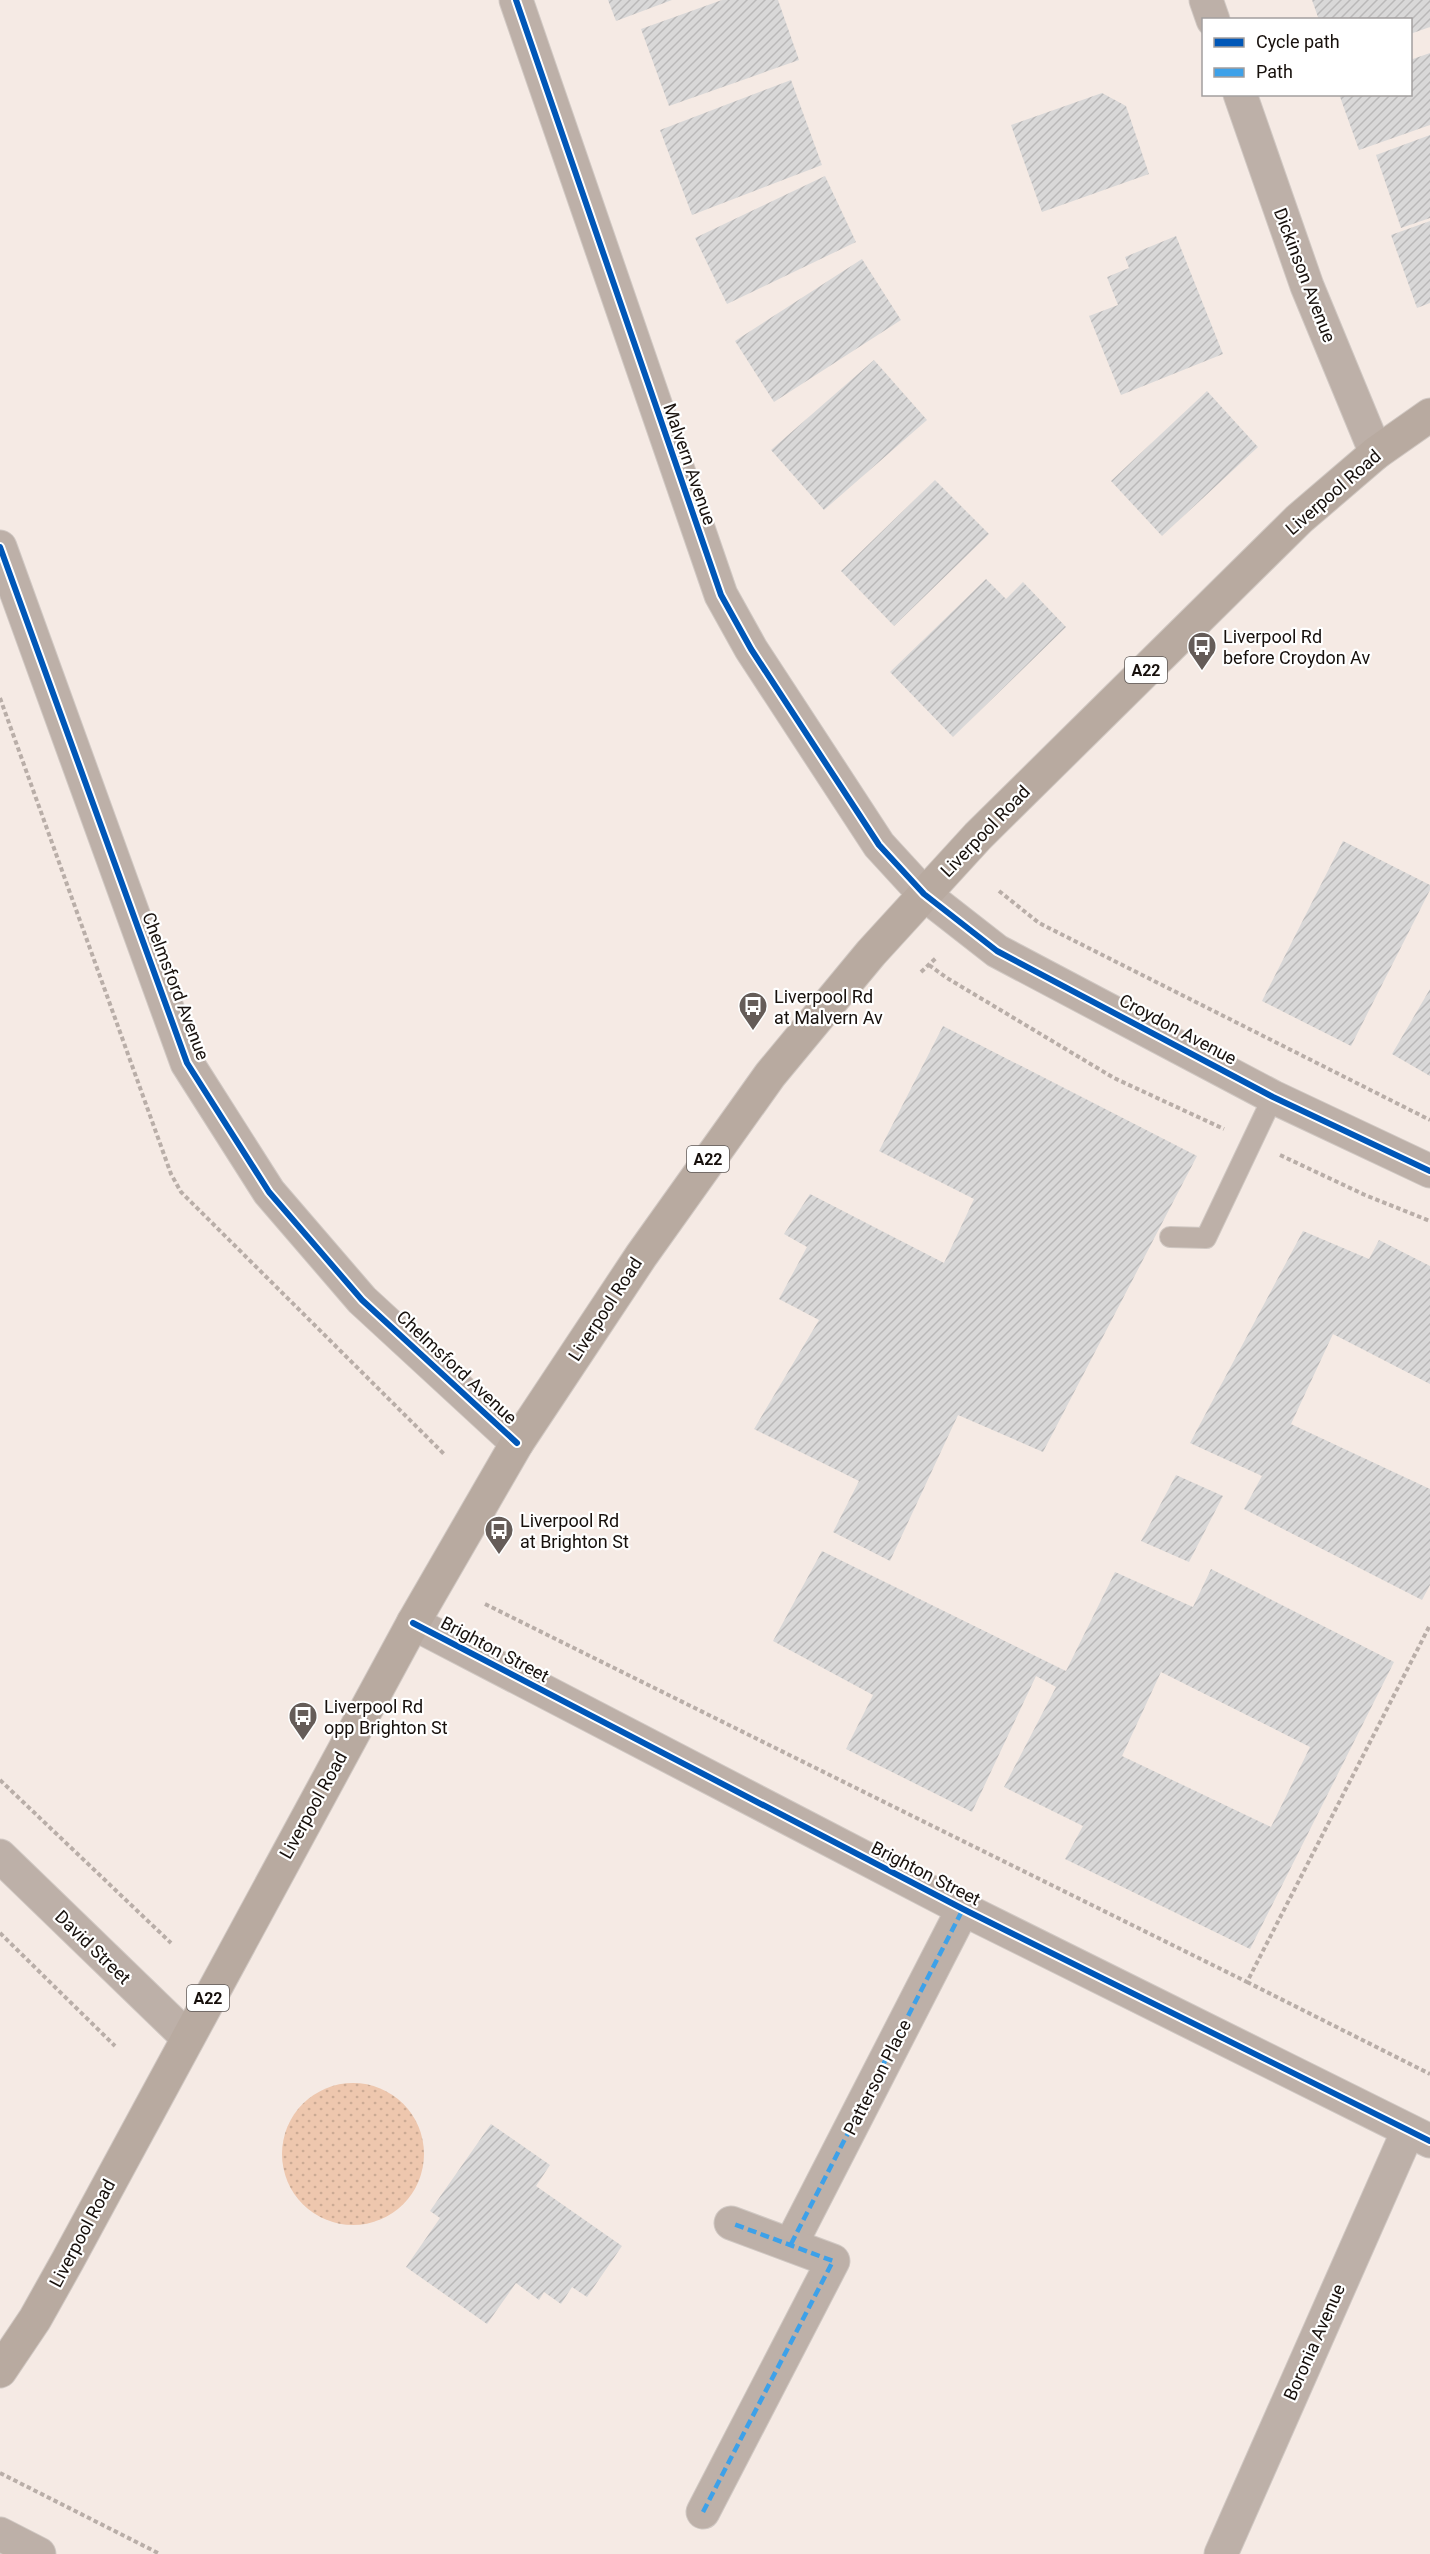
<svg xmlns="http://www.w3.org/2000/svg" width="1430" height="2554" font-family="Roboto,sans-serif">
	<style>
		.grass { fill: url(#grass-dots) }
		.building { fill: url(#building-hatch); fill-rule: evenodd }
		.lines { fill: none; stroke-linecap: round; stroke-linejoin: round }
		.service-casing { stroke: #d0c8c3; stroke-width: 22 }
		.minor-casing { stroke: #d0c8c3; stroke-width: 35 }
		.tertiary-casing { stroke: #d0c8c3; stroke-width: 35 }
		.trunk-casing { stroke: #d0c8c3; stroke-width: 35 }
		.path { stroke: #b9aea8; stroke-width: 4; stroke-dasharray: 4.5 3; stroke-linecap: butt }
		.service { stroke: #bdb0a8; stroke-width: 20 }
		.minor { stroke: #bdb0a8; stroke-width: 33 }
		.tertiary { stroke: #bdb0a8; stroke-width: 33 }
		.trunk { stroke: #b8aaa0; stroke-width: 33 }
		.quiet { stroke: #3da1e9; stroke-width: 4.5; stroke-dasharray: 9 4.5; stroke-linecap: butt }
		.cycleway-casing { stroke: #fff; stroke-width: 10 }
		.cycleway { stroke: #0057b8; stroke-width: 6 }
		.labels { text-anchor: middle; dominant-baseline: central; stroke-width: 4.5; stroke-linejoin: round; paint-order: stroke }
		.shield { fill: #fff; stroke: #5d5855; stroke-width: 1.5 }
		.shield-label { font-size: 16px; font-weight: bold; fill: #17100c }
		.street-label { font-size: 18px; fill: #17100c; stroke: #fff }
		.poi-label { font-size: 18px; fill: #17100c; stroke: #fff; text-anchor: start }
	</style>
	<defs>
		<pattern id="grass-dots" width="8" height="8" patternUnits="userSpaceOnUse" patternTransform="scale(1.5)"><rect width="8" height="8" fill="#eec7ae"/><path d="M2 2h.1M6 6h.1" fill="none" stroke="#cbaa94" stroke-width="1.8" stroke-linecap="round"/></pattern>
		<pattern id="building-hatch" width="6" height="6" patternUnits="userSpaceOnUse" patternTransform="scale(1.5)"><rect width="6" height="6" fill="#d9d8d8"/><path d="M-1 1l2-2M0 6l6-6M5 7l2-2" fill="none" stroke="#bab8b8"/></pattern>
	</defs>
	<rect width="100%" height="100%" fill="#f5eae4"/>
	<circle class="grass" cx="353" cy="2154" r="71"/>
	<g class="building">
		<polygon points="608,0 672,0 616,21"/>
		<polygon points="722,0 778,0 799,60 669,106 641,29"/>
		<polygon points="1312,0 1430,0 1430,27 1410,34 1410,20 1319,20"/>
		<polygon points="1430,53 1430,125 1359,150 1339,94 1410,94 1410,60"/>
		<polygon points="791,80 822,165 692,215 660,130"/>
		<polygon points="1102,93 1126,106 1149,174 1042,212 1011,125"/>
		<polygon points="1430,135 1430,218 1401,228 1376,155"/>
		<polygon points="825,176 856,242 727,304 695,238"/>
		<polygon points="1430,221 1430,303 1417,308 1391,235"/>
		<polygon points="1176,236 1223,354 1121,395 1089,316 1118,305 1107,277 1129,268 1125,257"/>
		<polygon points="862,259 901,320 774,402 735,341"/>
		<polygon points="874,360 927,420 824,510 771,450"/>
		<polygon points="1207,391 1258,447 1162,536 1111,481"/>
		<polygon points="935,480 989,534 894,626 841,571"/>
		<polygon points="986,579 1006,599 1023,582 1066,627 953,737 890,672"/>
		<polygon points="1343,841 1430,885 1430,890 1351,1046 1262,1001"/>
		<polygon points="1430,989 1430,1076 1392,1054"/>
		<polygon points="943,1026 1197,1156 1043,1452 958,1415 890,1561 833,1532 859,1481 754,1429 819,1320 779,1299 807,1247 784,1234 810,1194 944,1263 974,1199 879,1151"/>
		<polygon points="1303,1231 1369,1259 1379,1240 1430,1266 1430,1384 1333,1334 1291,1424 1430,1489 1430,1585 1422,1600 1244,1509 1262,1476 1190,1443"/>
		<polygon points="1176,1475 1223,1496 1189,1562 1141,1541"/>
		<path d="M822 1551 1066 1671 1115 1572 1193 1607 1211 1569 1394 1662 1250 1949 1065 1859 1083 1826 1004 1787 1056 1687 1036 1676 972 1812 846 1749 873 1695 773 1641ZM1161 1672 1310 1747 1271 1827 1122 1756Z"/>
		<polygon points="491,2124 550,2165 536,2186 622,2246 587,2297 572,2287 561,2304 544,2292 539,2300 516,2283 487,2324 406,2267 440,2218 430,2211"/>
	</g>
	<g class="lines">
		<g class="service-casing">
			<polyline id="service" points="1170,1237 1206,1238 1273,1097"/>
		</g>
		<g class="minor-casing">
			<g id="minor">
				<polyline points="1206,0 1213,20"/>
				<polyline points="1240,94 1307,286 1376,453"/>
				<polyline points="0,547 187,1063 269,1192 362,1300 517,1443"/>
				<polyline points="413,1623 963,1909 1430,2141"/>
				<polyline points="0,1856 187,2037"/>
				<polyline points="791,2244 963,1909"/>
				<polyline points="703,2512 833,2261 731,2223"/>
				<polyline points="0,2534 39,2554"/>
				<polyline points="1221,2554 1408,2131"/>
			</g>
		</g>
		<g class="tertiary-casing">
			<polyline id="tertiary" points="516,0 721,595 751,649 879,845 924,894 997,951 1273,1097 1430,1171"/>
		</g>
		<g class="trunk-casing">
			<polyline id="trunk" points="0,2371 35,2319 68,2260 413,1623 517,1443 641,1256 770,1075 871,953 978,836 1299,519 1376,453 1430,415"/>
		</g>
		<g class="path">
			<polyline points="0,698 171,1174 181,1192 444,1454"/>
			<polyline points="999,891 1039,923 1430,1120"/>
			<polyline points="929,965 947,978 1114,1078 1224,1129"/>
			<polyline points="921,972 936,958"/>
			<polyline points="1280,1155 1365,1195 1430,1221"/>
			<polyline points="485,1604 1247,1982 1430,1625"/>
			<polyline points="0,1780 171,1943"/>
			<polyline points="0,1933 115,2046"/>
			<polyline points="1247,1982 1430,2074"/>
			<polyline points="0,2473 160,2554"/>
		</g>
		<use href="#service" class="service"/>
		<use href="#minor" class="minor"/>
		<use href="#tertiary" class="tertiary"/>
		<use href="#trunk" class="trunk"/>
		<g class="quiet">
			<polyline points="791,2244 963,1909"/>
			<polyline points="703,2512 833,2261 731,2223"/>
		</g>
		<g class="cycleway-casing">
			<g id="cycleway">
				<polyline points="516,0 721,595 751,649 879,845 924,894 997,951 1273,1097 1430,1171"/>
				<polyline points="0,547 187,1063 269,1192 362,1300 517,1443"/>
				<polyline points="413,1623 963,1909 1430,2141"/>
			</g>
		</g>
		<use href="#cycleway" class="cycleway"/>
	</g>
	<defs>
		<g id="bus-pin" transform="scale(1.5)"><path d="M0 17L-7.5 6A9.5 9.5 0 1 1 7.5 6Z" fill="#655c58" stroke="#fff"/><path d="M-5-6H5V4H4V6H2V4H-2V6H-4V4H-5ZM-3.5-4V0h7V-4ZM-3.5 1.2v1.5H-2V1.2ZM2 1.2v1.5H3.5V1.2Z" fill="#fff"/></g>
	</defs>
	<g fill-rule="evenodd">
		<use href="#bus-pin" x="1202" y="646"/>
		<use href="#bus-pin" x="753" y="1006"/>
		<use href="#bus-pin" x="499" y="1530"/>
		<use href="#bus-pin" x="303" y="1716"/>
	</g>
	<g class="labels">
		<g class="shield">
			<rect x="1125" y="657" width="42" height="26" rx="4.5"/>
			<rect x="687" y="1146" width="42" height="26" rx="4.5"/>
			<rect x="187" y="1985" width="42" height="26" rx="4.5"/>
		</g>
		<g class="shield-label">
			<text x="1146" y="670">A22</text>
			<text x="708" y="1159">A22</text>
			<text x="208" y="1998">A22</text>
		</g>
		<g class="street-label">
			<text transform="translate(1305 275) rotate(69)">Dickinson Avenue</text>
			<text transform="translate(690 464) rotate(71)">Malvern Avenue</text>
			<text transform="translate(1333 492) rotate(-41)">Liverpool Road</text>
			<text transform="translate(985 831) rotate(-46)">Liverpool Road</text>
			<text transform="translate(176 986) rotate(69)">Chelmsford Avenue</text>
			<text transform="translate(1178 1029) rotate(28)">Croydon Avenue</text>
			<text transform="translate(605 1309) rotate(-57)">Liverpool Road</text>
			<text transform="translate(457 1367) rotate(43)">Chelmsford Avenue</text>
			<text transform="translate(495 1649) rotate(28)">Brighton Street</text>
			<text transform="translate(313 1805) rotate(-61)">Liverpool Road</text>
			<text transform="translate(926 1873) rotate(27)">Brighton Street</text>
			<text transform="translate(93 1947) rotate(44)">David Street</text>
			<text transform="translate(877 2077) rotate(-63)">Patterson Place</text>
			<text transform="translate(82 2233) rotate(-62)">Liverpool Road</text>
			<text transform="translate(1314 2342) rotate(-66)">Boronia Avenue</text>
		</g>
		<g class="poi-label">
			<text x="1223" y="636">Liverpool Rd<tspan x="1223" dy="21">before Croydon Av</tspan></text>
			<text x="774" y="996">Liverpool Rd<tspan x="774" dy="21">at Malvern Av</tspan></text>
			<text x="520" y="1520">Liverpool Rd<tspan x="520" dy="21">at Brighton St</tspan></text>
			<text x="324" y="1706">Liverpool Rd<tspan x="324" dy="21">opp Brighton St</tspan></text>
		</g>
	</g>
	<rect x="1202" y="18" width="210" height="78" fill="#ffffff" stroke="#a29f9e" stroke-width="1.5"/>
	<rect x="1214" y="38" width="30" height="9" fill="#0057b8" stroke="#a29f9e" stroke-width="1.5"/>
	<text x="1256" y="48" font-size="18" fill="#17100c">Cycle path</text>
	<rect x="1214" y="68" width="30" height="9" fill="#3da1e9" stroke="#a29f9e" stroke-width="1.5"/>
	<text x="1256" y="78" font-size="18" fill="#17100c">Path</text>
</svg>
